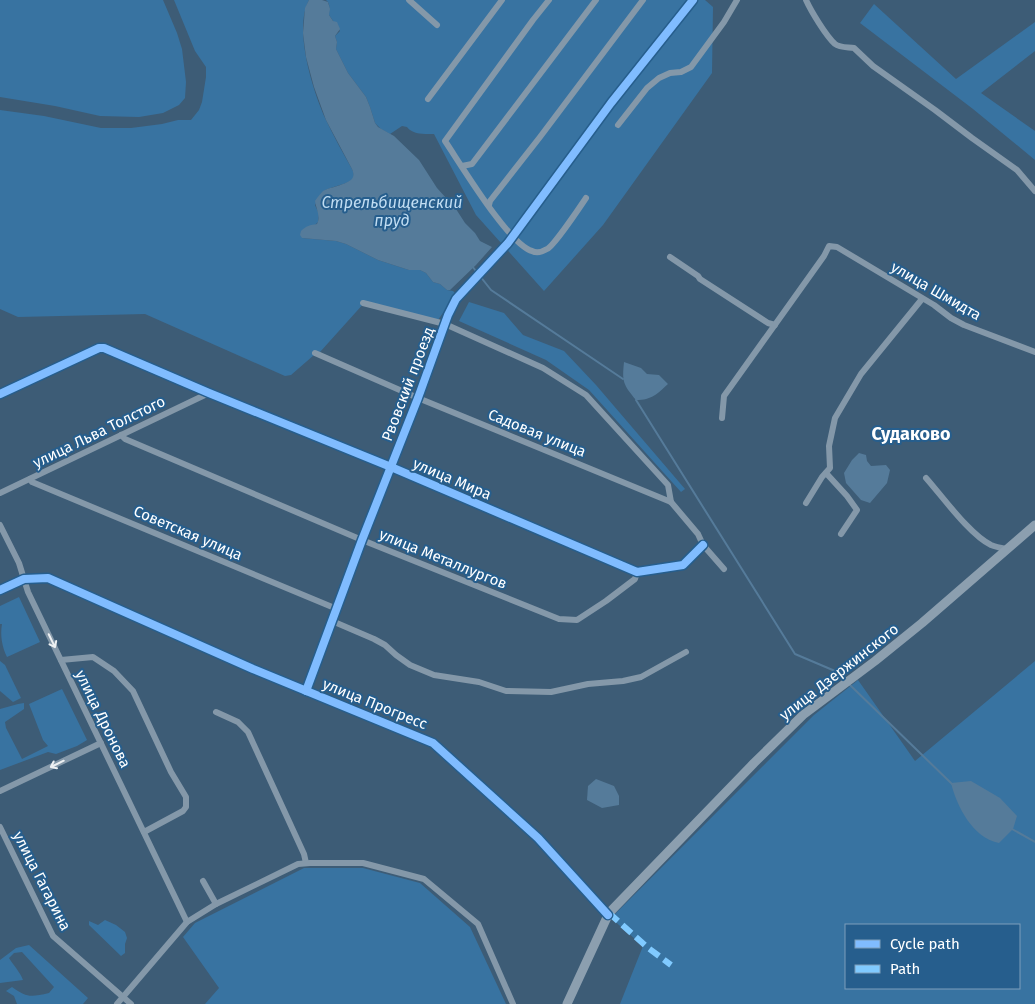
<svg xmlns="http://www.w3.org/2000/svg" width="1035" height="1004" font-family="'Fira Sans',sans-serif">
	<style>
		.green { fill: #3873a1; fill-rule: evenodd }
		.water { fill: #557b9a }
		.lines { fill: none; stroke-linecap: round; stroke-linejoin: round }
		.stream { stroke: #557b9a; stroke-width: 2 }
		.street { stroke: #8498a9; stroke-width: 6 }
		.secondary { stroke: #8c9faf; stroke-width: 9 }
		.quiet { stroke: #80caff; stroke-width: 6; stroke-dasharray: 12 6; stroke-linecap: butt }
		.cycleway-casing { stroke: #265e8d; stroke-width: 11 }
		.cycleway { stroke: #80bcff; stroke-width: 8 }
		.oneway { stroke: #edf0f2 }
		.labels { text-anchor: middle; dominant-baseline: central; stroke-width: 4; stroke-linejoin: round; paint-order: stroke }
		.street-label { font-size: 15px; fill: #fff; stroke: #265e8d }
		.water-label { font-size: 16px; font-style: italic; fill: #c1ddf2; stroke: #265e8d }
		.quarter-label { font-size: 18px; font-weight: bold; fill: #fff; stroke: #265e8d }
	</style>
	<rect width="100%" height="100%" fill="#3d5c76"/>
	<g class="green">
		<polygon points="0,0 163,0 177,33 182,49 186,82 185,98 179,105 163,113 139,117 100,116 55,106 0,97"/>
		<path d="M174 0H309C293 29 313 92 326 120 334 137 343 153 352 169 353 170 354 175 354 177 352 184 331 186 324 191 320 194 318 200 315 205L319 214 318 222 302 238 336 241 346 244 378 260 409 270H420L426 273 433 282 440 284 447 290 453 291 455 293 454 297 438 320 365 302 320 352 314 355 291 375 285 376 145 314 18 317 0 309V110L44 116 101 128H131L162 124 178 120H191L199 110 202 102 206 77V67L195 51Z"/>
		<path d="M326 0H705L713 7 712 73 603 225 544 291 476 215 434 134C425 134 413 135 407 127L402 126 390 134 381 129 375 123 370 107 366 97 348 73 336 49 337 42 335 36 340 31 329 15C329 10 331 4 326 0Z"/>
		<polygon points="874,4 956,79 1035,22 1035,51 981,93 1035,131 1035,160 973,109 860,23"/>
		<polygon points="469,302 504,313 523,335 564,351 596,385 685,489 681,492 589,390 546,360 459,321"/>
		<path d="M19 597 40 642 7 657C2 647 0 635 2 624H0V606Z"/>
		<polygon points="0,661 5,665 21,698 13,702 0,691"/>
		<path d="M1035 661V1004H620L643 946 611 918 814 715 858 680 915 761ZM846 925H1019V988H846Z"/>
		<polygon points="62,689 87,740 77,746 56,754 48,752 0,770 0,709 18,704 24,703 24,709 5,722 6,728 22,759 48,746 43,740 29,704"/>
		<polygon points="304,868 363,868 420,883 470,927 506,1004 205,1004 219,988 183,937 195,923"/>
		<polygon points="105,920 116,925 125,932 127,938 125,944 125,953 121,956 89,925 89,921 98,925"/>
		<path d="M29 945 88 998 83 1004H17L14 996 6 991 12 987C27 998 31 997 49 993L54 987 22 952 14 953 9 958C14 966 20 972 23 980L0 983V960L16 948Z"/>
	</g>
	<g class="water">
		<path d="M309 0H322L328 2 330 9 329 15 333 21 337 22 340 29 335 36 337 42 336 49 348 73 366 97 370 107 375 123 378 127 394 136 419 160 437 188 456 209 465 223 475 233 480 241 492 247 476 265 450 290H447L440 284 433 282 426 273 420 270H409L378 260 346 244 336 241 302 238 300 235 301 231C306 226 310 225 317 224 321 216 316 209 315 201 317 198 320 194 323 191 330 187 351 184 353 177 354 175 353 171 352 169L326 120 314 87 306 57 303 33 305 8Z"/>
		<path d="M624 362 641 368 647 374 659 375 668 384C657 394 652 400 636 400 623 384 622 382 624 362Z"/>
		<polygon points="859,453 866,455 867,461 871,466 886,465 890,470 887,483 870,503 861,500 846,483 844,473 852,460"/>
		<polygon points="596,779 614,786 619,796 619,805 602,808 587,800 588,786"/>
		<path d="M971 781 1000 798 1017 816 1013 829 999 843C973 838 957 807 951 783Z"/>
	</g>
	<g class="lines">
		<g class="stream">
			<polyline points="472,266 491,290 623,379"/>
			<polyline points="636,400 795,654 835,671"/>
			<polyline points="850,685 952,784"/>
			<polyline points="1012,829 1035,842"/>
		</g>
		<g class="street">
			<polyline points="409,0 437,25"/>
			<path d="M549 0 533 20 445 141C460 163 509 245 532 251 536 253 542 252 547 249 553 247 580 207 586 198"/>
			<path d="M806 0C811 11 826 36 835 44 840 48 848 47 854 48L873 66 935 110 972 138 1017 170 1035 191"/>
			<polyline points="428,99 502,0"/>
			<polyline points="618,125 647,88 659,78 670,73 681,72 691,67 724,22 737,0"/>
			<polyline points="462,166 472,164 596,0"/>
			<polyline points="489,205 490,201 540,137 643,0"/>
			<polyline points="670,257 698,276 700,279 768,323 775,325"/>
			<polyline points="363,303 445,324 543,368 586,395 668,485 671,502"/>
			<polyline points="315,353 418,398 671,502 698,534 703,545 724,569"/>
			<polyline points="0,394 99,348 104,348 209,393 391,467 637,572 683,565 703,545"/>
			<polyline points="722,418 724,396 824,256 829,246 837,247 934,305 951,318 964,325 1035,352"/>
			<polyline points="121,435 125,439 362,540 559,619 577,620 606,601 635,579 637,572"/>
			<polyline points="826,473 847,496 857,510 841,534"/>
			<path d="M926 478C942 496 970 535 991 545 996 547 1001 548 1006 549"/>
			<polyline points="30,479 32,482 337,609"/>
			<polyline points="0,493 209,393"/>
			<polyline points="806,503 822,477 830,468 829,446 835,418 861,374 922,299"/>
			<polyline points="0,525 19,563 28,592 187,922"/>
			<polyline points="0,590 24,579 48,578 253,669 433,743 538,838 608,915"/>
			<polyline points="332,621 374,639 385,645 396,655 410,665 434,675 479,682 506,691 551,692 588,684 623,681 641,677 686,652"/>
			<polyline points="61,660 93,657 114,671 133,691 171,772 186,797 186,807 183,811 144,832"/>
			<polyline points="306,691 362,540 418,398 448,315 456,299 508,243 611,103 693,0"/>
			<polyline points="216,712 238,722 248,732 304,854 306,863"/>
			<polyline points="0,791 101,743"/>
			<polyline points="0,827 53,936 131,1004"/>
			<polyline points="203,881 216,904"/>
			<polyline points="117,1004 187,922 216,904 298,864 310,863 363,863 424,879 478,924 513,1004"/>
		</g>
		<polyline class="secondary" points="567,1004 609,913 754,763 803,715 875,661 922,623 1035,525"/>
		<polyline class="quiet" points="609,913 647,947 671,965"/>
		<g class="cycleway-casing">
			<g id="cycleway">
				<polyline points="0,394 99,348 104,348 209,393 391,467 637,572 683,565 703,545"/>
				<polyline points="0,590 24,579 48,578 253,669 433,743 538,838 608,915"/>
				<polyline points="306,691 362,540 418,398 448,315 456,299 508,243 611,103 693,0"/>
			</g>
		</g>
		<use href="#cycleway" class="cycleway"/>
	</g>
	<defs><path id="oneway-shaft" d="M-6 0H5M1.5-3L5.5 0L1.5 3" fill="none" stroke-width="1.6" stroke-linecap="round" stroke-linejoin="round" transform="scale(1.25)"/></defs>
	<g class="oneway">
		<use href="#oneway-shaft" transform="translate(52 641) rotate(64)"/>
		<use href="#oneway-shaft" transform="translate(57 764) rotate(154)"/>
	</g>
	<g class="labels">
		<g class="street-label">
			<text transform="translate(936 291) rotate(30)">улица Шмидта</text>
			<text transform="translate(408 384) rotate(-69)">Рвовский проезд</text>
			<text transform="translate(99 432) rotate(-26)">улица Льва Толстого</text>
			<text transform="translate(537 433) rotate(22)">Садовая улица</text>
			<text transform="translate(452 479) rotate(23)">улица Мира</text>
			<text transform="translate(188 533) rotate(23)">Советская улица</text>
			<text transform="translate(443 559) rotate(22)">улица Металлургов</text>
			<text transform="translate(839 672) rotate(-38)">улица Дзержинского</text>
			<text transform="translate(375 704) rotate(22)">улица Прогресс</text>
			<text transform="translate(103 719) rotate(64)">улица Дронова</text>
			<text transform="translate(42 881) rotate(63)">улица Гагарина</text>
		</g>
		<g class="water-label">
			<text x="392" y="202">Стрельбищенский<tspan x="392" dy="18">пруд</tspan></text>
		</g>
		<g class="quarter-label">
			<text x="911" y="434">Судаково</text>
		</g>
	</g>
	<rect x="845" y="924" width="175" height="65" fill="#265e8d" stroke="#7d9ebb"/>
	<rect x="855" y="940" width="25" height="8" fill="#80bcff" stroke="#7d9ebb"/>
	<text x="890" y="949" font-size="15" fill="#ffffff">Cycle path</text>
	<rect x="855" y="965" width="25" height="8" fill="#80caff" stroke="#7d9ebb"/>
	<text x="890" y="974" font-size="15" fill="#ffffff">Path</text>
</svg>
